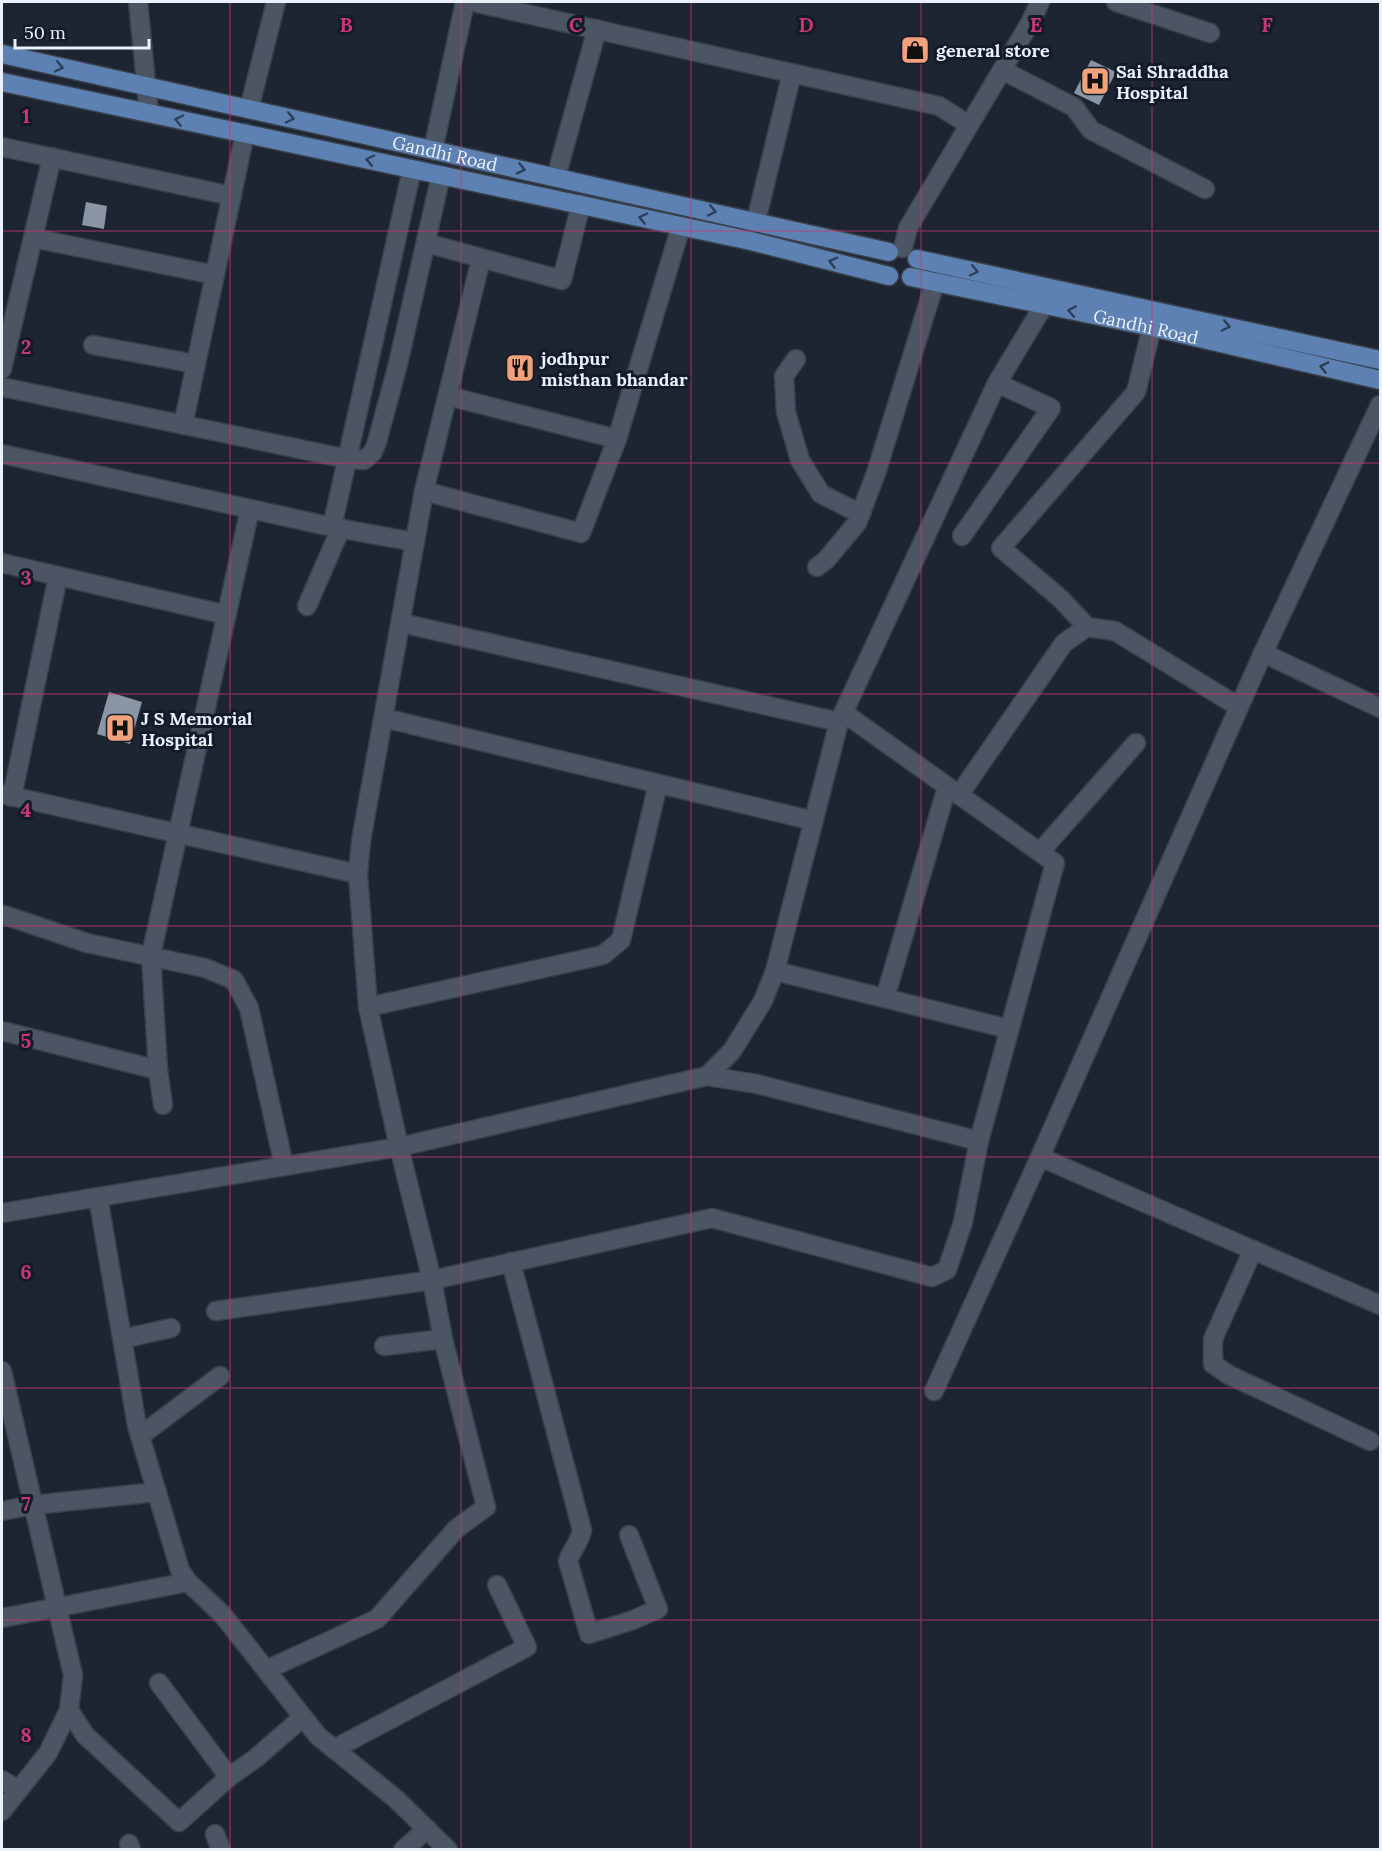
<svg xmlns="http://www.w3.org/2000/svg" width="1382" height="1851" font-family="Lora,serif">
	<style>
		.building { fill: #8a95a5 }
		.lines { fill: none; stroke-linecap: round; stroke-linejoin: round }
		.minor-casing { stroke: #38404a; stroke-width: 21 }
		.major-casing { stroke: #38404a; stroke-width: 21 }
		.minor { stroke: #4b5563; stroke-width: 18 }
		.major { stroke: #5d81b2; stroke-width: 18 }
		.oneway { stroke: #2d3f58 }
		.grid { fill: none; stroke: #c83973; stroke-width: 1.5; stroke-opacity: 0.55 }
		.labels { text-anchor: middle; dominant-baseline: central; stroke-width: 6; stroke-linejoin: round; paint-order: stroke }
		.poi-label { font-size: 18px; font-weight: bold; fill: #ebf1fa; stroke: #131b27; text-anchor: start }
		.street-label { font-size: 18px; fill: #ebf1fa; stroke: #131b27 }
		.grid-label { font-size: 20px; text-anchor: middle; font-weight: bold; fill: #c83973; stroke: #131b27; stroke-width: 6; stroke-linejoin: round; paint-order: stroke }
	</style>
	<rect width="100%" height="100%" fill="#1c2531"/>
	<g class="building">
		<polygon points="1091,60 1116,72 1099,105 1074,93"/>
		<polygon points="86,202 107,206 104,229 82,225"/>
		<polygon points="109,692 142,702 130,744 97,734"/>
	</g>
	<g class="lines">
		<g class="minor-casing">
			<g id="minor">
				<polyline points="138,2 149,113"/>
				<polyline points="473,2 939,106 969,125"/>
				<polyline points="1116,2 1210,33"/>
				<polyline points="1002,70 1074,107 1091,130 1205,189"/>
				<polyline points="249,109 276,2"/>
				<polyline points="2,147 232,196"/>
				<polyline points="433,150 465,2"/>
				<polyline points="556,177 597,29"/>
				<polyline points="756,221 792,73"/>
				<polyline points="33,238 215,275"/>
				<polyline points="426,243 562,280 581,204"/>
				<polyline points="903,248 908,228 1030,23 1040,2"/>
				<polyline points="93,345 196,364"/>
				<polyline points="796,359 784,376 786,412 800,460 821,494 861,514"/>
				<polyline points="2,369 52,157"/>
				<polyline points="2,387 348,459 364,460 373,452 377,442 398,364 441,175"/>
				<polyline points="448,396 617,439"/>
				<polyline points="183,425 245,133"/>
				<polyline points="2,454 332,527 415,542"/>
				<polyline points="424,491 581,533 617,439 681,226"/>
				<polyline points="332,527 412,169"/>
				<polyline points="962,536 1051,408 997,383"/>
				<polyline points="2,563 227,615"/>
				<polyline points="817,567 826,560 857,523 876,473 935,282"/>
				<polyline points="307,606 341,528"/>
				<polyline points="401,623 839,722"/>
				<polyline points="1087,627 1061,599 1001,548 1136,392 1152,327"/>
				<polyline points="1263,653 1380,708"/>
				<polyline points="384,718 814,821"/>
				<polyline points="2,794 358,874"/>
				<polyline points="959,795 1064,643 1087,627 1115,631 1239,707"/>
				<polyline points="12,797 58,576"/>
				<polyline points="1040,852 1136,743"/>
				<polyline points="4,915 87,943 205,968 234,980 249,1008 284,1166"/>
				<polyline points="775,971 1009,1029"/>
				<polyline points="885,998 947,787"/>
				<polyline points="368,1007 603,955 621,940 658,784"/>
				<polyline points="2,1031 158,1070"/>
				<polyline points="707,1076 732,1051 763,1001 775,971 839,722 997,383 1044,305"/>
				<polyline points="163,1105 158,1070 151,955 250,509"/>
				<polyline points="1040,1157 1253,1250 1213,1339 1213,1364 1229,1375 1370,1441"/>
				<polyline points="98,1197 137,1426 180,1570 188,1582"/>
				<polyline points="2,1213 399,1147 707,1076 757,1084 979,1141"/>
				<polyline points="1253,1250 1380,1305"/>
				<path d="M511 1262 582 1530C580 1542 572 1549 568 1561L589 1634 633 1620 658 1609 629 1535"/>
				<polyline points="216,1311 432,1280 712,1218 932,1277 947,1270 963,1222 979,1141 1055,863 844,713"/>
				<polyline points="122,1339 171,1328"/>
				<polyline points="384,1346 443,1339"/>
				<polyline points="2,1371 73,1675 69,1710 85,1735 179,1822 229,1777 159,1683"/>
				<polyline points="934,1391 1040,1157 1263,653 1380,405"/>
				<polyline points="140,1436 220,1376"/>
				<polyline points="2,1511 33,1505 157,1492"/>
				<polyline points="2,1618 188,1582 222,1614 318,1736 396,1799 448,1850"/>
				<polyline points="266,1670 377,1619 456,1529 486,1507 443,1339 432,1280 399,1147 368,1007 358,874 361,841 424,491 481,259"/>
				<polyline points="334,1749 527,1647 497,1585"/>
				<polyline points="229,1777 256,1758 303,1717"/>
				<polyline points="2,1780 18,1790"/>
				<polyline points="2,1811 48,1753 69,1710"/>
				<polyline points="215,1834 221,1850"/>
				<polyline points="129,1844 131,1850"/>
				<polyline points="403,1850 427,1829"/>
			</g>
		</g>
		<g class="major-casing">
			<g id="major">
				<path id="s1" d="M2 54 889 252"/>
				<polyline points="2,82 751,241 889,276"/>
				<polyline points="917,259 1380,360"/>
				<path id="s2" d="M911 277 1152 327 1380 380"/>
			</g>
		</g>
		<use href="#minor" class="minor"/>
		<use href="#major" class="major"/>
	</g>
	<defs><path id="oneway-chevron" d="M-2-3.5L2.5 0L-2 3.5" fill="none" stroke-width="1.6" stroke-linecap="round" stroke-linejoin="round" transform="scale(1.5)"/></defs>
	<g class="oneway">
		<use href="#oneway-chevron" transform="translate(59 67) rotate(12)"/>
		<use href="#oneway-chevron" transform="translate(290 118) rotate(12)"/>
		<use href="#oneway-chevron" transform="translate(179 120) rotate(-168)"/>
		<use href="#oneway-chevron" transform="translate(370 160) rotate(-168)"/>
		<use href="#oneway-chevron" transform="translate(521 169) rotate(13)"/>
		<use href="#oneway-chevron" transform="translate(712 211) rotate(12)"/>
		<use href="#oneway-chevron" transform="translate(643 218) rotate(-168)"/>
		<use href="#oneway-chevron" transform="translate(833 262) rotate(-165)"/>
		<use href="#oneway-chevron" transform="translate(974 271) rotate(12)"/>
		<use href="#oneway-chevron" transform="translate(1072 311) rotate(-169)"/>
		<use href="#oneway-chevron" transform="translate(1226 326) rotate(12)"/>
		<use href="#oneway-chevron" transform="translate(1324 367) rotate(-167)"/>
	</g>
	<path class="grid" d="M230 2V1850M461 2V1850M691 2V1850M921 2V1850M1152 2V1850M2 231H1380M2 463H1380M2 694H1380M2 926H1380M2 1157H1380M2 1388H1380M2 1620H1380"/>
	<defs>
		<g id="shop-square" transform="scale(1.5)"><rect x="-9" y="-9" width="18" height="18" rx="4" fill="#f1a17b" stroke="#131b27"/><path d="M-5-2.5h2.3a2.7 3.5 0 0 1 5.4 0H5L5.5 6h-11ZM-1.5-2.5h3a1.5 2.3 0 0 0-3 0Z" fill="#111"/></g>
		<g id="hospital-square" transform="scale(1.5)"><rect x="-9" y="-9" width="18" height="18" rx="4" fill="#f1a17b" stroke="#131b27"/><path d="M-5-5h3v3.5h4V-5h3V5h-3V1.5h-4V5h-3Z" fill="#111"/></g>
		<g id="restaurant-square" transform="scale(1.5)"><rect x="-9" y="-9" width="18" height="18" rx="4" fill="#f1a17b" stroke="#131b27"/><path d="M-5-6h1v4h1v-4h1v4h1v-4h1v5L-1.5 .5V6h-2V.5L-5-1ZM5-6V6H3V1.5H1.5Q1.5-4 5-6Z" fill="#111"/></g>
	</defs>
	<g fill-rule="evenodd">
		<use href="#shop-square" x="915" y="50"/>
		<use href="#hospital-square" x="1095" y="81"/>
		<use href="#restaurant-square" x="520" y="368"/>
		<use href="#hospital-square" x="120" y="728"/>
	</g>
	<g class="labels">
		<g class="poi-label">
			<text x="936" y="50">general store</text>
			<text x="1116" y="71">Sai Shraddha<tspan x="1116" dy="21">Hospital</tspan></text>
			<text x="541" y="358">jodhpur<tspan x="541" dy="21">misthan bhandar</tspan></text>
			<text x="141" y="718">J S Memorial<tspan x="141" dy="21">Hospital</tspan></text>
		</g>
		<g class="street-label">
			<text stroke="none"><textPath href="#s1" startOffset="454">Gandhi Road</textPath></text>
			<text stroke="none"><textPath href="#s2" startOffset="240">Gandhi Road</textPath></text>
		</g>
	</g>
	<g class="grid-label">
		<text x="346" y="32">B</text>
		<text x="576" y="32">C</text>
		<text x="806" y="32">D</text>
		<text x="1036" y="32">E</text>
		<text x="1267" y="32">F</text>
		<text x="26" y="123">1</text>
		<text x="26" y="354">2</text>
		<text x="26" y="585">3</text>
		<text x="26" y="817">4</text>
		<text x="26" y="1048">5</text>
		<text x="26" y="1279">6</text>
		<text x="26" y="1511">7</text>
		<text x="26" y="1742">8</text>
	</g>
	<rect width="1382" height="1851" fill="none" stroke="#ebf1fa" stroke-width="6"/>
	<path d="M15 39v9h134v-9" fill="none" stroke="#ebf1fa" stroke-width="3"/>
	<text x="24" y="39" font-size="18" fill="#ebf1fa" stroke="#131b27" stroke-width="4.5" paint-order="stroke">50 m</text>
</svg>
